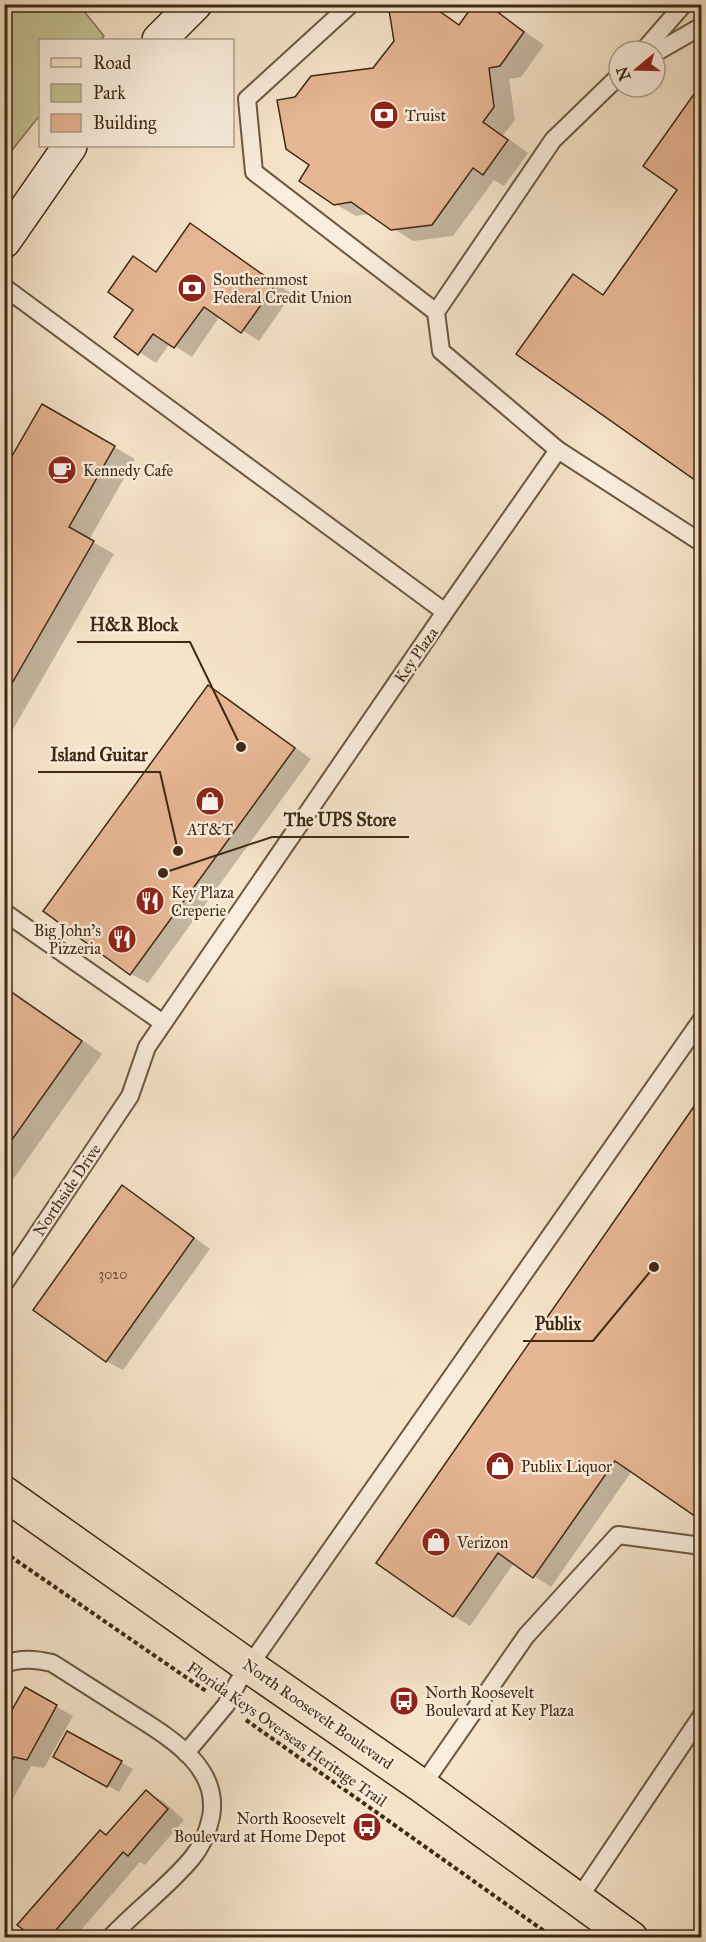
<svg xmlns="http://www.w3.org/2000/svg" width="706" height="1942" font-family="'IM FELL Great Primer',serif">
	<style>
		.green { fill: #c4c292; stroke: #827652; stroke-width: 1.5 }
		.shadow { fill: #0003 }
		.building { fill: #e7b694; stroke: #3f2913; stroke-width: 1.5 }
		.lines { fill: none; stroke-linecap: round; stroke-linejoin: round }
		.service-casing { stroke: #6d5841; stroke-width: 20 }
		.secondary-casing { stroke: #3f2913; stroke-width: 36 }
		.primary-casing { stroke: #3f2913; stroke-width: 36 }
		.path { stroke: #3f2913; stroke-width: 4; stroke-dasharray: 4.5 3; stroke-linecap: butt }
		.service { stroke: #f9eddd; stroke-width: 16 }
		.secondary { stroke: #f9eddd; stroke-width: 33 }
		.primary { stroke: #f6e4ca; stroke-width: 33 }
		.labels { text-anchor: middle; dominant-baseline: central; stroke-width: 5; stroke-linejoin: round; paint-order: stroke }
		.number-label { font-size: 14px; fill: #694c33 }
		.poi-label { font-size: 16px; fill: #3f2913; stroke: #f9eddd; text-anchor: start }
		.street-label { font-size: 16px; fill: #3f2913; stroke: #f9eddd }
		.leader { fill: none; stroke: #3f2913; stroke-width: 2 }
		.callout-dot { fill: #3f2913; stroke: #f9eddd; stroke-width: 2 }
		.callout-label { font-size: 18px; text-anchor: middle; font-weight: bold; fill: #3f2913; stroke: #f9eddd; stroke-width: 5; stroke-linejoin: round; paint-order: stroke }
	</style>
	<rect width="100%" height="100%" fill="#f6e4ca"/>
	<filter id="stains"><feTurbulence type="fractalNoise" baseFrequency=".00333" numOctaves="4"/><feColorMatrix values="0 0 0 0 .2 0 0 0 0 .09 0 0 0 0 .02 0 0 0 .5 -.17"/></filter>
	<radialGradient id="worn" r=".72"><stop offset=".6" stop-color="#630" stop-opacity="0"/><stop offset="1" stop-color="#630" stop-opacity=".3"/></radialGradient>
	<polygon class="green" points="5,4 79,5 104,36 101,40 40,40 40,115 5,159"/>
	<g class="shadow">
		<polygon points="390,4 431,4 460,25 486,4 544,45 521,77 509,79 515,120 503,135 528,153 504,186 494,180 453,236 413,241 371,214 356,216 335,204 312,165 296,98 374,70 396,42"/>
		<polygon points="190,225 292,294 259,341 220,316 192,357 170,343 156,363 116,337 135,310 133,258 157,272"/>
		<polygon points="43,406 135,459 89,540 114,554 4,745 4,473"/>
		<polygon points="208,687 225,696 311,759 148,983 131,974 45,911"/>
		<polygon points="4,985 102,1054 4,1192"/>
		<polygon points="702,1098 632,1471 551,1587 514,1563 470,1626 454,1616"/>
		<polygon points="122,1187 139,1197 210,1249 123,1370 106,1361"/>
		<polygon points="25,1689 73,1716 44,1768 31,1766 4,1815 4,1727"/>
		<polygon points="68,1733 133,1769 119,1792 55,1756"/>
		<polygon points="146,1792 163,1801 184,1820 145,1865 140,1862 74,1938 21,1938"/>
		<polygon points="4,1822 9,1825 4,1834"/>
	</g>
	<g class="building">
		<polygon points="388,4 429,4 459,25 474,4 487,4 524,32 500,66 489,68 494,107 483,122 508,140 483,175 473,168 432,225 391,230 351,202 334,205 299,181 309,165 286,149 277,100 295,97 311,76 373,68 394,41"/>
		<polygon points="699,87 702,89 702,485 516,354 573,274 603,295 677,190 643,166"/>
		<polygon points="190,223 276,284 241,333 204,307 174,348 153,334 138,355 114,337 133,310 108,292 133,256 156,272"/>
		<polygon points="42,404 115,446 69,527 94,541 4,697 4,470"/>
		<polygon points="208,685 295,748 130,975 43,911"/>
		<polygon points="4,987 82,1041 4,1151"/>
		<polygon points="702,1095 702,1521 615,1461 533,1578 498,1553 453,1617 376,1563"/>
		<polygon points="122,1185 194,1238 106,1362 33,1310"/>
		<polygon points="25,1687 57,1705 27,1760 14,1757 4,1775 4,1724"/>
		<polygon points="67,1731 122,1761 107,1787 53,1757"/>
		<polygon points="146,1790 168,1809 128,1856 123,1852 49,1938 19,1938 25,1931 17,1925 100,1830 106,1835"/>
	</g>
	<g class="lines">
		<g class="service-casing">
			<g id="service">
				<polyline points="351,4 247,99 254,172 436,312"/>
				<polyline points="643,51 684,4"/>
				<polyline points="655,53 702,26"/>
				<polyline points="619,76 553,140 436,312 441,351 558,450 702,543"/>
				<polyline points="4,287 445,612 147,1047 130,1096 4,1284"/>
				<polyline points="445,612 558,450"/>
				<polyline points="4,912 163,1023"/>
				<path d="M4 1664C21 1658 35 1659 52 1663 77 1679 101 1694 126 1710 163 1734 221 1764 211 1817 208 1831 202 1846 192 1858 168 1887 136 1910 110 1938"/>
				<polyline points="186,1753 226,1705 238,1682 702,1019"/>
				<polyline points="422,1786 526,1636 618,1535 702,1546"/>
				<polyline points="579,1898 702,1715"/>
			</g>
		</g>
		<g class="secondary-casing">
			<g id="secondary">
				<polyline points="159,40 195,4"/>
				<polyline points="4,241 70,146"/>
			</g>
		</g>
		<g class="primary-casing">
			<polyline id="primary" points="4,1493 250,1667 422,1786 631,1938"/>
		</g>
		<g class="path">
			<polyline points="4,1552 206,1691"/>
			<polyline points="246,1720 554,1938"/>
		</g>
		<use href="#service" class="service"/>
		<use href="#secondary" class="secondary"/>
		<use href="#primary" class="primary"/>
	</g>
	<defs>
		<g id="bank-disc" transform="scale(1.5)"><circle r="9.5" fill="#8f2418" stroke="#f9eddd"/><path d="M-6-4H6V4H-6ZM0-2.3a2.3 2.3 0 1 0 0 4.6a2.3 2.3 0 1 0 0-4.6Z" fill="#fff"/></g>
		<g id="cafe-disc" transform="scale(1.5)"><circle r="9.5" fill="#8f2418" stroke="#f9eddd"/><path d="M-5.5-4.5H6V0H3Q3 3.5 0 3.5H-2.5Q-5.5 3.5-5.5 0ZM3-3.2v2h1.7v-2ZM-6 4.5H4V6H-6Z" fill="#fff"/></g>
		<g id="shop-disc" transform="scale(1.5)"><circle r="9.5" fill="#8f2418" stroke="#f9eddd"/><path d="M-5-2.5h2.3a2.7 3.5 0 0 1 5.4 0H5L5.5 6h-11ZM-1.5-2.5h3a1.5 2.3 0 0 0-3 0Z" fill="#fff"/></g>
		<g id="restaurant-disc" transform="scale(1.5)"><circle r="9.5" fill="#8f2418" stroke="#f9eddd"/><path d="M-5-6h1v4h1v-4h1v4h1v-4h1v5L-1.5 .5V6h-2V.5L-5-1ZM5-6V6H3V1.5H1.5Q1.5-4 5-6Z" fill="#fff"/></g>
		<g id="bus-disc" transform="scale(1.5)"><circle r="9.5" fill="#8f2418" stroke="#f9eddd"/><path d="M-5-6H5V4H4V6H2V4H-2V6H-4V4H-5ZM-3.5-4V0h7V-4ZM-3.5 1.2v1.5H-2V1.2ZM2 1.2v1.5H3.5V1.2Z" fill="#fff"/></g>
	</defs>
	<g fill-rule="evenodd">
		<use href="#bank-disc" x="384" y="115"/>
		<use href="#bank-disc" x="192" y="288"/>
		<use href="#cafe-disc" x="62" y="470"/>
		<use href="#shop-disc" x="210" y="801"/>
		<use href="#restaurant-disc" x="150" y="901"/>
		<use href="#restaurant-disc" x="122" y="939"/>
		<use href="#shop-disc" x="500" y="1466"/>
		<use href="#shop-disc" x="436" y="1542"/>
		<use href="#bus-disc" x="404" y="1701"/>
		<use href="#bus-disc" x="367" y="1827"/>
	</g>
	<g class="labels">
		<g class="number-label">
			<text x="113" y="1274">3020</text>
		</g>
		<g class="poi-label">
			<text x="405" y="115">Truist</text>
			<text x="213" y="279">Southernmost<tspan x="213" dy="18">Federal Credit Union</tspan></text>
			<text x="83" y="470">Kennedy Cafe</text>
			<text x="210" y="829" text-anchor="middle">AT&amp;T</text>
			<text x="171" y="892">Key Plaza<tspan x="171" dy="18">Creperie</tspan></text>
			<text x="101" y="930" text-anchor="end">Big John's<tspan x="101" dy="18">Pizzeria</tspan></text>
			<text x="521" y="1466">Publix Liquor</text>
			<text x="457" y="1542">Verizon</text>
			<text x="425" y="1692">North Roosevelt<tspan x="425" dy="18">Boulevard at Key Plaza</tspan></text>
			<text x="346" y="1818" text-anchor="end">North Roosevelt<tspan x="346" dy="18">Boulevard at Home Depot</tspan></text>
		</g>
		<g class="street-label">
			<text transform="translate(416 655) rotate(-55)">Key Plaza</text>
			<text transform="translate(67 1190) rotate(-56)">Northside Drive</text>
			<text transform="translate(318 1714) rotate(35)">North Roosevelt Boulevard</text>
			<text transform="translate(287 1734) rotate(35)">Florida Keys Overseas Heritage Trail</text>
		</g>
	</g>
	<path class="leader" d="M241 747L190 642H77M178 851L160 772H38M163 873L272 837H409M654 1267L593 1341H523"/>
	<g class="callout-dot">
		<circle cx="241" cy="747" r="6"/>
		<circle cx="178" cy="851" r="6"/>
		<circle cx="163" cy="873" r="6"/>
		<circle cx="654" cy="1267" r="6"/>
	</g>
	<g class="callout-label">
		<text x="134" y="631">H&amp;R Block</text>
		<text x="99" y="761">Island Guitar</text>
		<text x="340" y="826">The UPS Store</text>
		<text x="558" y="1330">Publix</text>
	</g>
	<rect width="706" height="1942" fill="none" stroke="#f6e4ca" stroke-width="24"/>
	<rect x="6" y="6" width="694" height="1930" fill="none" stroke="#3f2913" stroke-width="3"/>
	<rect x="12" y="12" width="682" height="1918" fill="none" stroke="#3f2913" stroke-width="1.5"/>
	<rect x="39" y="39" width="195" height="108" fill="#f9eddd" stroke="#af9f8c" stroke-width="1.5"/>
	<rect x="51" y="58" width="30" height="9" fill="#f6e4ca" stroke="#af9f8c" stroke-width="1.5"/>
	<text x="93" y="69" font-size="18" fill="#3f2913">Road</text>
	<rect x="51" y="84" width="30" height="18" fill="#c4c292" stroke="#af9f8c" stroke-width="1.5"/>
	<text x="93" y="99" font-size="18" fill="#3f2913">Park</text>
	<rect x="51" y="114" width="30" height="18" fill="#e7b694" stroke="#af9f8c" stroke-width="1.5"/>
	<text x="93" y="129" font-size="18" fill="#3f2913">Building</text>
	<g transform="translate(637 69) rotate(251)"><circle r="28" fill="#f9eddd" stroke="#af9f8c" stroke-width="1.5"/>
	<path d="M0-4.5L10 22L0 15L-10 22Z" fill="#8f2418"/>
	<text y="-9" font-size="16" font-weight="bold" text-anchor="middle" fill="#3f2913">N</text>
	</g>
	<rect width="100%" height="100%" filter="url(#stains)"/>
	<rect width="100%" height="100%" fill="url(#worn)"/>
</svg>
